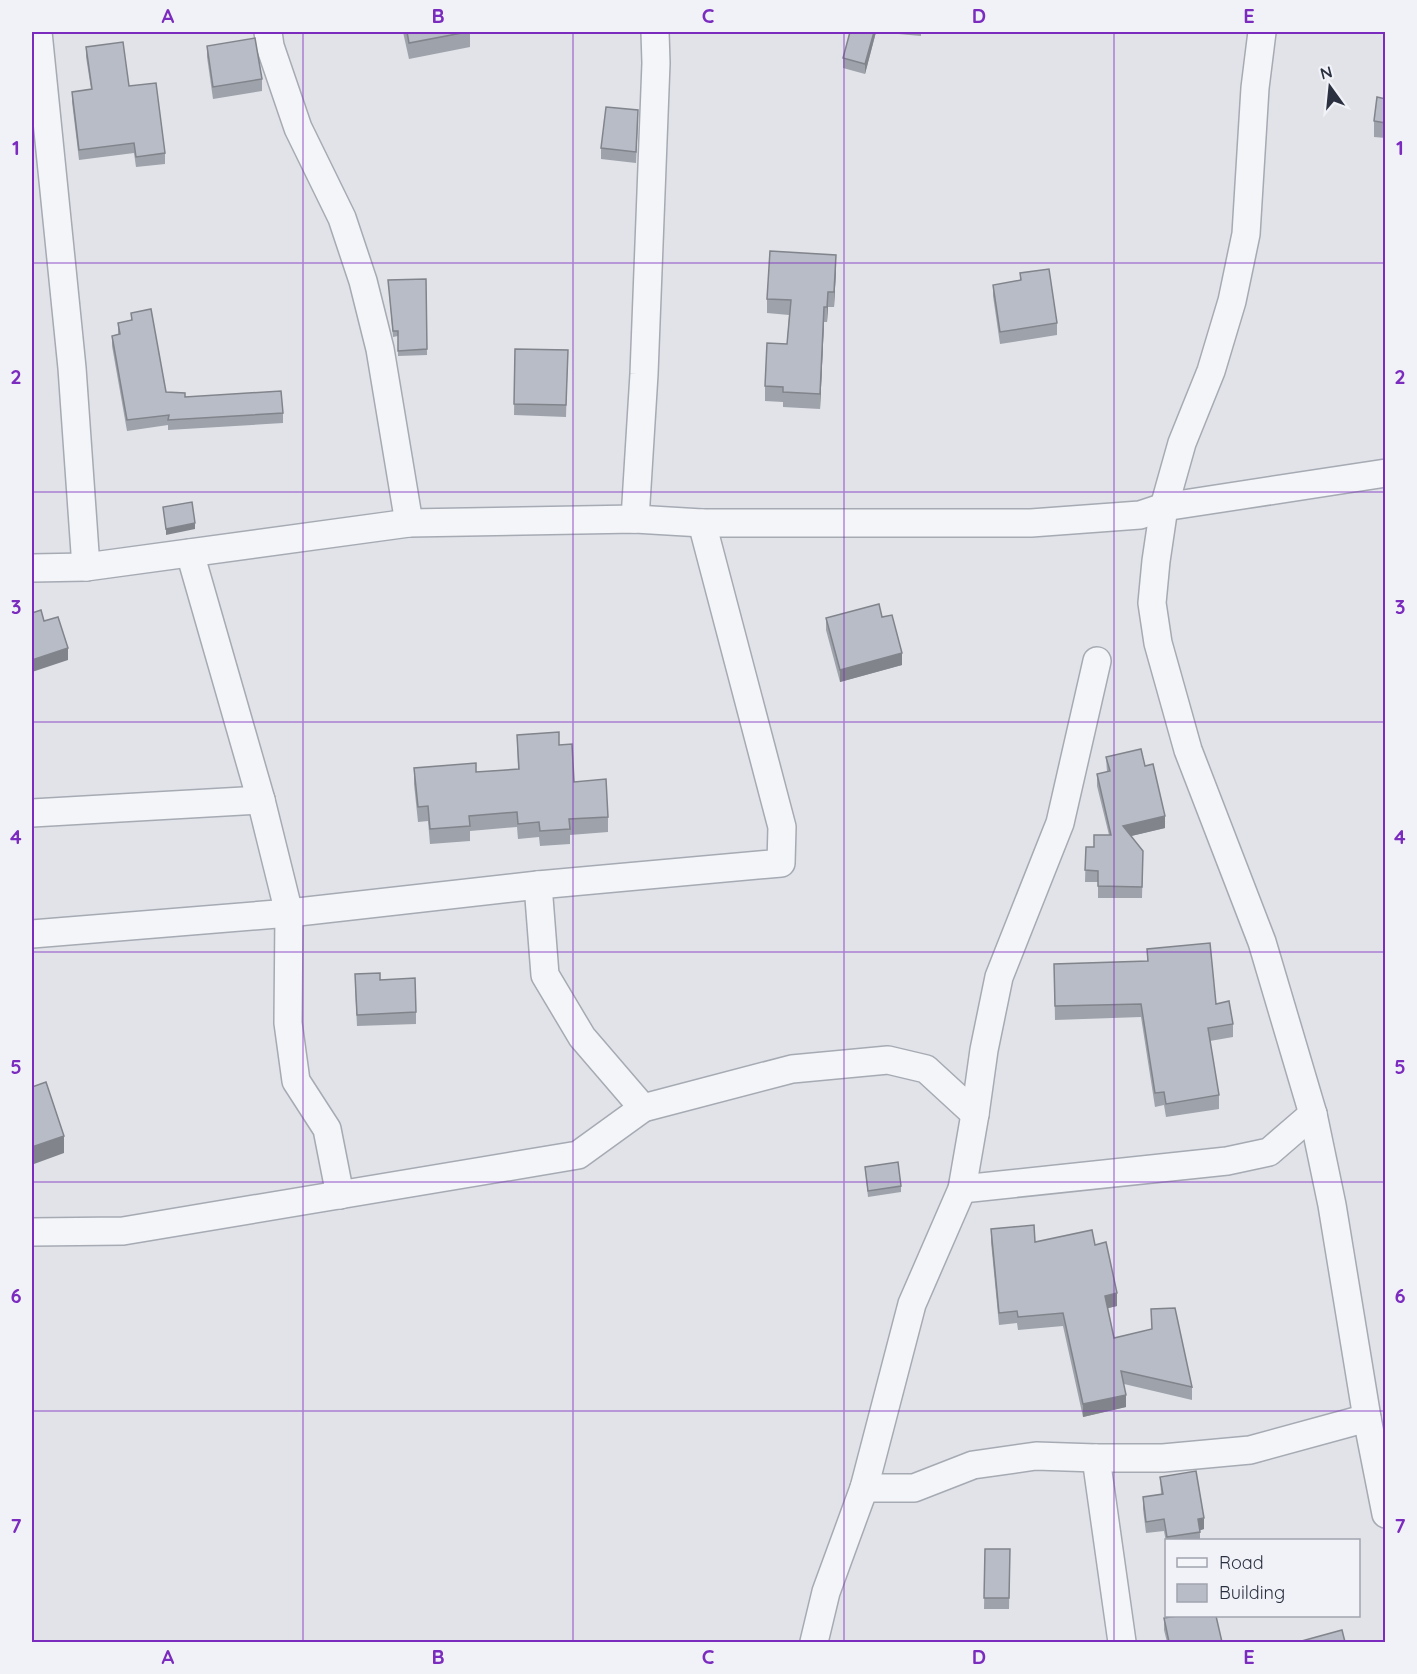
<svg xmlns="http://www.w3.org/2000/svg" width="1417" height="1674" font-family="Quicksand,sans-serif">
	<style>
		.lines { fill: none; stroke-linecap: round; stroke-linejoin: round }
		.street-casing { stroke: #a6aab3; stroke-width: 30 }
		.street { stroke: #f4f5f8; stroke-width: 27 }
		.wall { fill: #9ea2aa }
		.shaded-wall { fill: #81848b }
		.building { fill: #b8bcc6; stroke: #81848b; stroke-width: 1.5 }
		.grid { fill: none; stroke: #7b2cbf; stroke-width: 1.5; stroke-opacity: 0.55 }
		.neatline { fill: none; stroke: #7b2cbf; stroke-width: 2 }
		.grid-label { font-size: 20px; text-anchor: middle; font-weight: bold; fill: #7b2cbf }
	</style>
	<rect width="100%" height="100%" fill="#e1e3e9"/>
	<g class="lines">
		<g class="street-casing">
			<g id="street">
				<polyline points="38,32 72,368 86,567"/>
				<polyline points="268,32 270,46 298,128 342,218 363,281 380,349 409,523"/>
				<polyline points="1262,32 1255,88 1246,234 1232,301 1211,371 1182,443 1164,507 1156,561 1152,603 1158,643 1188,750 1262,942 1313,1114 1332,1205 1367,1418 1386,1514"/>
				<polyline points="635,519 644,374 656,63 655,32"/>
				<polyline points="190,553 261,800 289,913 288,1023 296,1081 327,1129 340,1195"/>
				<polyline points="32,568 86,567 409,523 635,519 702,523 1031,523 1140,515 1164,507 1386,473"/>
				<polyline points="32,813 261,800"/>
				<polyline points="538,885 545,975 582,1037 643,1108"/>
				<polyline points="32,934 289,913 538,885 781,863 782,827 702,523"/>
				<polyline points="962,1189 1227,1161 1269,1152 1313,1114"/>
				<polyline points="32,1232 123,1231 578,1155 643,1108 792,1069 888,1060 926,1069 975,1114"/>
				<polyline points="1096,1458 1122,1642"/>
				<polyline points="864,1488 914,1488 973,1465 1036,1456 1096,1458 1163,1458 1250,1450 1367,1418"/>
				<polyline points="814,1642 826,1592 864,1488 912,1304 962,1189 975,1114 984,1050 999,977 1060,823 1097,661"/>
			</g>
		</g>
		<use href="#street" class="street"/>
	</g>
	<g class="wall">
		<polygon points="403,32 470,32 470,47 409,59"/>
		<polygon points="850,32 921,32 921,36 876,32 865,74 843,68 843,58"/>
		<polygon points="207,46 262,79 262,91 213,99 207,57"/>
		<polygon points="86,47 129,86 165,153 165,164 136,167 134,153 79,160 72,102 72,92 91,89 86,57"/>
		<polygon points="1386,99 1386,138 1374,137 1374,121"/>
		<polygon points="638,122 636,163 601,159 601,148"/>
		<polygon points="836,270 834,307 828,307 827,322 824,322 820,409 783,407 783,402 765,401 765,386 787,344 789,315 767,313 767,299"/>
		<polygon points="1020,273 1057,323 1057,335 1000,344 993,296 993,285 1020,281"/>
		<polygon points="426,279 427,355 398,356 398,336 393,337 388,280"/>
		<polygon points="131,313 166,392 185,397 283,413 283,423 168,430 168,425 127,431 112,346 112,336 118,334 118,323 131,320"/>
		<polygon points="515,349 568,350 566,417 514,415"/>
		<polygon points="882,617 902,665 840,682 826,630 826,618"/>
		<polygon points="517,735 559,745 574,782 608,817 608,832 570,835 570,844 540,846 539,837 518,839 517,827 470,831 470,841 430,844 428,821 418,822 414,784 414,768 476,772 518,769"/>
		<polygon points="1106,757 1145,766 1165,828 1131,836 1143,851 1142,898 1098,898 1098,882 1085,882 1086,847 1094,847 1109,835 1097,786 1097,774 1107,772"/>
		<polygon points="1147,949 1216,1004 1233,1024 1233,1037 1210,1041 1219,1095 1219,1109 1166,1117 1164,1105 1155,1107 1141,1017 1055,1020 1054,964 1147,961"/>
		<polygon points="380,980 416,1012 416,1024 357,1026 355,986"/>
		<polygon points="865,1167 901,1186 901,1192 868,1197"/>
		<polygon points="991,1229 1035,1242 1095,1245 1117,1306 1107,1308 1114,1338 1152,1329 1151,1309 1192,1387 1192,1400 1124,1384 1126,1407 1083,1417 1063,1326 1018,1330 1017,1323 999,1325 991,1242"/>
		<polygon points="1160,1477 1204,1529 1200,1530 1200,1540 1167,1540 1167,1548 1164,1531 1146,1533 1143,1509 1143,1497 1161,1494"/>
		<polygon points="985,1549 1010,1549 1009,1609 984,1609"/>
		<polygon points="1164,1618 1222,1642 1167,1642 1164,1630"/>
	</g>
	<g class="shaded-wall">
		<polygon points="874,32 876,32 865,74 865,64"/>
		<polygon points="836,255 836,270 834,307 834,292"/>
		<polygon points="828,292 828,307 827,322 827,307"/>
		<polygon points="824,307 824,322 820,409 820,394"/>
		<polygon points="195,523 195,529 166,535 166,529"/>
		<polygon points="68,648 68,660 32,672 32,660"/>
		<polygon points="902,653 902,665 840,682 840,670"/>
		<polygon points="1165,816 1165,828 1123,838 1123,826"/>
		<polygon points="64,1136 64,1153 34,1164 34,1168 32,1169 32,1147"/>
		<polygon points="1117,1293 1117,1306 1105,1309 1105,1296"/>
		<polygon points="1126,1395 1126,1407 1083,1417 1083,1404"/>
		<polygon points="1204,1518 1204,1529 1198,1531 1198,1519"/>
	</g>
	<g class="building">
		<polygon points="407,32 467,32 409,43"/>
		<polygon points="850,32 874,32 865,64 843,58"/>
		<polygon points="255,38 262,79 213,87 207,46"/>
		<polygon points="123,42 129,86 156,83 165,153 136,157 134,143 79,150 72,92 92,89 86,47"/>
		<polygon points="1377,97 1386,99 1386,123 1374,121"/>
		<polygon points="606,107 638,110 636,152 601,148"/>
		<polygon points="770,251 836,255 834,292 828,292 827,307 824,307 820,394 783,392 783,387 765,386 767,343 787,344 791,300 767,299"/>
		<polygon points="1049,269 1057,323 1000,332 993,285 1021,280 1020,273"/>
		<polygon points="426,279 427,349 398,351 398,331 393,331 388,280"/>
		<polygon points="151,309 166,392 185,393 185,397 281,391 283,413 168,420 169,415 127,420 112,336 120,334 118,323 132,320 131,313"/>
		<polygon points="515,349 568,350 566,405 514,404"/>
		<polygon points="192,502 195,523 166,529 163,507"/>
		<polygon points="879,604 882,617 892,615 902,653 840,670 826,618"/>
		<polygon points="41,610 44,621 58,617 68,648 32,660 32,613"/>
		<polygon points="559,732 559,745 572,744 574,782 606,779 608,817 569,819 570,829 540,831 539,822 518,824 517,812 469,816 470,826 430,829 428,806 418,807 414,768 476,763 476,772 519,769 517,735"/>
		<polygon points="1141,749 1145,766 1153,764 1165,816 1123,826 1143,851 1142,887 1098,886 1098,871 1085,870 1086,847 1094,847 1094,835 1111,835 1097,774 1110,771 1106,757"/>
		<polygon points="1210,943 1216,1004 1229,1001 1233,1024 1208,1028 1219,1095 1166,1104 1164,1092 1155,1093 1141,1004 1055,1006 1054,964 1148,961 1147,949"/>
		<polygon points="380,973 380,980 415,978 416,1012 357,1015 355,974"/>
		<polygon points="46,1082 64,1136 32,1147 34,1151 32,1151 32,1087"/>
		<polygon points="898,1162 901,1186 868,1191 865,1167"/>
		<polygon points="1034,1225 1035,1242 1092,1230 1095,1245 1106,1242 1117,1293 1105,1296 1114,1338 1152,1329 1151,1309 1175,1308 1192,1387 1121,1371 1126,1395 1083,1404 1063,1313 1018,1317 1017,1311 999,1313 991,1229"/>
		<polygon points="1196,1471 1204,1518 1198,1519 1200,1532 1167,1537 1164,1519 1146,1522 1143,1497 1163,1494 1160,1477"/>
		<polygon points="985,1549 1010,1549 1009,1598 984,1598"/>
		<polygon points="1177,1616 1216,1616 1222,1642 1169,1642 1164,1618"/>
		<polygon points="1342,1630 1345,1642 1298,1642"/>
	</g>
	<path class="grid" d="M303 32V1642M573 32V1642M844 32V1642M1114 32V1642M32 263H1386M32 492H1386M32 722H1386M32 952H1386M32 1182H1386M32 1411H1386"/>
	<rect width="1417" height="1674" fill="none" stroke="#f1f2f7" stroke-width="66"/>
	<rect x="1165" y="1539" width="195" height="78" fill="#f1f2f7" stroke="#a1a4ae" stroke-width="1.5"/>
	<rect x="1177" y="1558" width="30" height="9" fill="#f4f5f8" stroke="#a1a4ae" stroke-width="1.5"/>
	<text x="1219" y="1569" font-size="18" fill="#2a3040">Road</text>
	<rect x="1177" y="1584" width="30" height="18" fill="#b8bcc6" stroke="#a1a4ae" stroke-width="1.5"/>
	<text x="1219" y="1599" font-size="18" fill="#2a3040">Building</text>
	<g transform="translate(1330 87) rotate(345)" stroke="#f1f2f7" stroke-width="4.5" paint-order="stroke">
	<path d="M0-4.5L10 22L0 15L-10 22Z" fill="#2a3040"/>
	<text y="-9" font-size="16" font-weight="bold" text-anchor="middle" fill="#2a3040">N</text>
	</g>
	<rect x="33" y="33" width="1351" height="1608" class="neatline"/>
	<g class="grid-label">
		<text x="168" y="23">A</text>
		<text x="438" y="23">B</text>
		<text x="708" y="23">C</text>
		<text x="979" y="23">D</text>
		<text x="1249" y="23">E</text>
		<text x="16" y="155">1</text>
		<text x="1400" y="155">1</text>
		<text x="16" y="384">2</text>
		<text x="1400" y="384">2</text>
		<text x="16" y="614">3</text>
		<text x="1400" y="614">3</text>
		<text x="16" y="844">4</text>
		<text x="1400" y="844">4</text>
		<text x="16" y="1074">5</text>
		<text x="1400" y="1074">5</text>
		<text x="16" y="1303">6</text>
		<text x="1400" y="1303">6</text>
		<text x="16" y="1533">7</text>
		<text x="1400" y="1533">7</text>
		<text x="168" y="1664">A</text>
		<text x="438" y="1664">B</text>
		<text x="708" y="1664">C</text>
		<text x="979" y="1664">D</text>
		<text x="1249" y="1664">E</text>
	</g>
</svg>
